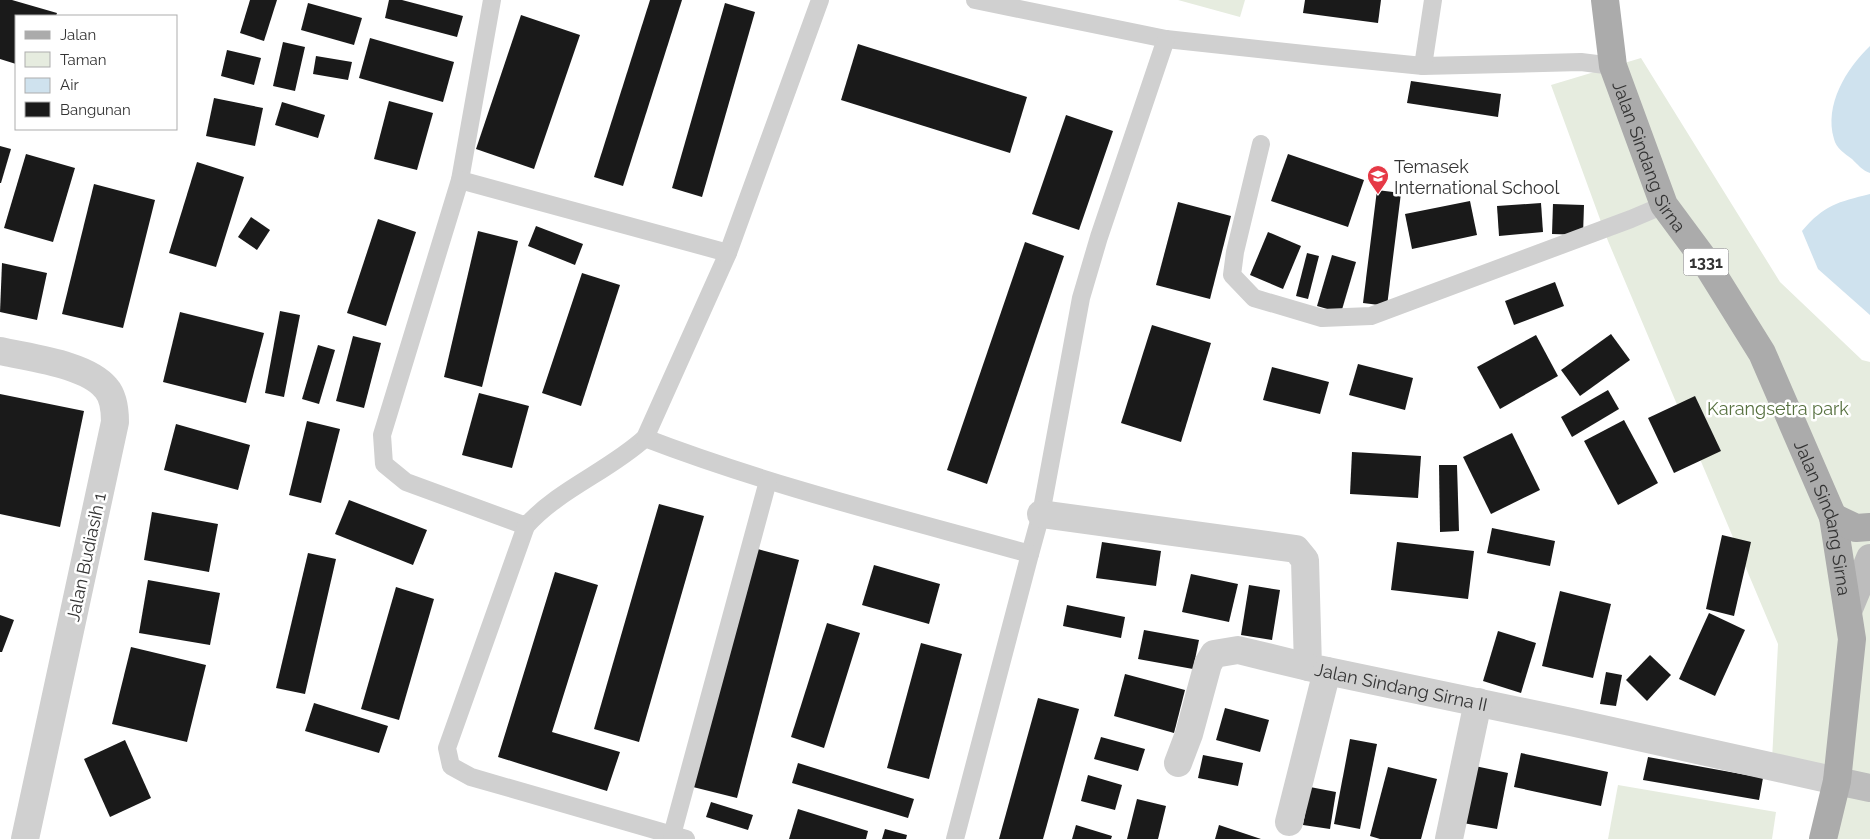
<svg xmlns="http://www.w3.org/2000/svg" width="1870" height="839" font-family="Raleway,sans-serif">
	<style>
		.green { fill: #e6ecdf }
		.water { fill: #cfe2ee }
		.building { fill: #1a1a1a }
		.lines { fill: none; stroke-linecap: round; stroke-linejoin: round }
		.lane { stroke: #d0d0d0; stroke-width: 18 }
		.street { stroke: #d0d0d0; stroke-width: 28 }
		.secondary { stroke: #bdbdbd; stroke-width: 28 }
		.primary { stroke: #ababab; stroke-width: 28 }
		.labels { text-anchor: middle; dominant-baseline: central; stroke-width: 5; stroke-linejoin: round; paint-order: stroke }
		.shield { fill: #fff; stroke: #707070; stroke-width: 1 }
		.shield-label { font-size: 16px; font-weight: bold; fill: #333 }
		.street-label { font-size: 18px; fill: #333; stroke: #fff }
		.poi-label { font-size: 18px; fill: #333; stroke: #fff; text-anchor: start }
		.park-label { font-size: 18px; fill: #56703f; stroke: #fff }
	</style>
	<rect width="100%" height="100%" fill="#fff"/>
	<g class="green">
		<polygon points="1178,0 1245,0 1240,17"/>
		<polygon points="1641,58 1780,282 1862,360 1870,362 1870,839 1825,839 1840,773 1772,760 1778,644 1608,241 1551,85"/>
		<polygon points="1618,785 1776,812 1772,839 1608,839"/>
	</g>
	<g class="water">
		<path d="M1870 46V173C1863 171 1857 164 1852 159 1845 154 1836 148 1834 139 1824 105 1846 69 1870 46Z"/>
		<path d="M1870 194V315L1818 269 1802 231C1824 205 1838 202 1870 194Z"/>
	</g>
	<g class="building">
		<polygon points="0,0 12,0 57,13 56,16 16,16 16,64 0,59"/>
		<polygon points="250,0 277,0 264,41 240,33"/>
		<polygon points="389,0 402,0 463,16 457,37 385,18"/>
		<polygon points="650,0 682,0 623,186 594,177"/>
		<polygon points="1305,0 1381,0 1378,23 1303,13"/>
		<polygon points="308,3 362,18 354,45 301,30"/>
		<polygon points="725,3 755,12 702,197 672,188"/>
		<polygon points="521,15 580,35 534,169 476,149"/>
		<polygon points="370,38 454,62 443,102 359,78"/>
		<polygon points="283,42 305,47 295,91 273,86"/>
		<polygon points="858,44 1027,97 1010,153 841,100"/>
		<polygon points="227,50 261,58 254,85 221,76"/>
		<polygon points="316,56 352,62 348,80 313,74"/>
		<polygon points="1411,81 1501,94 1498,117 1407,103"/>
		<polygon points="214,98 263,108 255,146 206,136"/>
		<polygon points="389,101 433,113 417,170 374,159"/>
		<polygon points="282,102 325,115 318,138 275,125"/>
		<polygon points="1066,115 1113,131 1079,230 1032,214"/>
		<polygon points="0,146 11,149 1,183 0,183"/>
		<polygon points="26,154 75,168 53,242 4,228"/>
		<polygon points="1288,154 1364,180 1348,227 1271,201"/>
		<polygon points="197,162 244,177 216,267 169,253"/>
		<polygon points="94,184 155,200 123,328 62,314"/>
		<polygon points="1377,190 1401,193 1387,306 1363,303"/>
		<polygon points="1470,201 1477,235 1412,249 1405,214"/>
		<polygon points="1178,202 1231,216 1210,299 1156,285"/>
		<polygon points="1541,203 1543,232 1499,236 1497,206"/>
		<polygon points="1553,204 1584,205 1583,235 1552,234"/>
		<polygon points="251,217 270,230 257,250 238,237"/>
		<polygon points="378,219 416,232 386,326 347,313"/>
		<polygon points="536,226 583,244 575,265 528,246"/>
		<polygon points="478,231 518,241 482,387 444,377"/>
		<polygon points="1268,232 1301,246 1283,289 1250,275"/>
		<polygon points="1025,242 1064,256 987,484 947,470"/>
		<polygon points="1307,253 1319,256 1308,299 1296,296"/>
		<polygon points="1332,255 1356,262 1341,313 1317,306"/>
		<polygon points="2,263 47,273 37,320 0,312"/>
		<polygon points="582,273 620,285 581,406 542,393"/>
		<polygon points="1555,282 1564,306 1514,325 1505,301"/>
		<polygon points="280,311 300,315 284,397 265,393"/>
		<polygon points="180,312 264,333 246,403 163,382"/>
		<polygon points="1152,325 1211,343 1181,442 1121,423"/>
		<polygon points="1611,334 1630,360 1580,396 1561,370"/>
		<polygon points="1536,335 1558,376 1500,409 1477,367"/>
		<polygon points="353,336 381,343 364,408 336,401"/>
		<polygon points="318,345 335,350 319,404 302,399"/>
		<polygon points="1358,364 1413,378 1405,410 1349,395"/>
		<polygon points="1272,367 1329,382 1320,414 1263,400"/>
		<polygon points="1608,390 1619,409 1572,437 1561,417"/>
		<polygon points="479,393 529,406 512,468 462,455"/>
		<polygon points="0,394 84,411 60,527 0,514"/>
		<polygon points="1695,396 1721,451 1674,473 1648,418"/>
		<polygon points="1624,420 1658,483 1618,505 1584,441"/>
		<polygon points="307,421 340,429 321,503 289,495"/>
		<polygon points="176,424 250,445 238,490 164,470"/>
		<polygon points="1512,433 1540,490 1491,514 1463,457"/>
		<polygon points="1352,452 1421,456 1418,498 1350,494"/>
		<polygon points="1439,465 1457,465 1459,531 1440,532"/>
		<polygon points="349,500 427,530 413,565 335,534"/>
		<polygon points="659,504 704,516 639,742 594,729"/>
		<polygon points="152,512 218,524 209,572 144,560"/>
		<polygon points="1492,528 1555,541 1550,566 1487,553"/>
		<polygon points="1722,535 1751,542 1734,616 1706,609"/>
		<polygon points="1102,542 1161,551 1156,586 1096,578"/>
		<polygon points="1397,542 1474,551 1468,599 1391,590"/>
		<polygon points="754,548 799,560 737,798 693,787"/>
		<polygon points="308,553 336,559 305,694 276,688"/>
		<polygon points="874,565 940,584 929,624 862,605"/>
		<polygon points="555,572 598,585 552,732 620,752 607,791 498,757"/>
		<polygon points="1191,574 1238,584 1229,622 1182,612"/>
		<polygon points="148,580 220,593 210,645 139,633"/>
		<polygon points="1249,585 1280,590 1272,640 1241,635"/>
		<polygon points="396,587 434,599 399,720 361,709"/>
		<polygon points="1560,591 1611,604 1593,678 1542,666"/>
		<polygon points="1067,605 1125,617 1121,638 1063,626"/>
		<polygon points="1709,613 1745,630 1715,696 1679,679"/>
		<polygon points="0,615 14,620 2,652 0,652"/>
		<polygon points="827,623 860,633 824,748 791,737"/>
		<polygon points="1144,630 1199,640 1193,669 1138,659"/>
		<polygon points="1498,631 1536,643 1521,693 1483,681"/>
		<polygon points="921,643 962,654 929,779 887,768"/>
		<polygon points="131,647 206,665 187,742 112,724"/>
		<polygon points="1650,655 1671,675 1647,701 1626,680"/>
		<polygon points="1606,672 1622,675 1616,706 1600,704"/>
		<polygon points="1125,674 1185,690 1174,733 1114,716"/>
		<polygon points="1038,698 1079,709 1043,839 999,839"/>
		<polygon points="314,703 388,726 379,753 305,731"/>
		<polygon points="1225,708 1269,720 1260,752 1216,740"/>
		<polygon points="1101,737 1145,749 1138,771 1094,759"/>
		<polygon points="1350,739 1377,744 1360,829 1334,824"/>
		<polygon points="125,740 151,798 110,817 84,759"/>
		<polygon points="1521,753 1608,772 1601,806 1514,787"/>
		<polygon points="1203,755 1243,763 1238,786 1198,778"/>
		<polygon points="1648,757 1763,778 1759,800 1643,780"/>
		<polygon points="798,763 914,799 908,818 792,783"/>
		<polygon points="1475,766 1508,773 1497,829 1463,823"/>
		<polygon points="1388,767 1437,779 1421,839 1380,839 1370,836"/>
		<polygon points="1088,775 1122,785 1115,810 1081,801"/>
		<polygon points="1310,787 1336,792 1330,829 1303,825"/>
		<polygon points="1137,799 1166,806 1158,839 1127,839"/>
		<polygon points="711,802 753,815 748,830 706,817"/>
		<polygon points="798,809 868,831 866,839 789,839"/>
		<polygon points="1076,825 1112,836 1111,839 1072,839"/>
		<polygon points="1219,825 1261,839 1215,839"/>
		<polygon points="885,829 907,835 906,839 882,839"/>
	</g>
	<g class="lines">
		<g class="lane">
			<path d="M492 0 460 180 382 435 384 464 406 482 526 526C559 489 609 471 645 438L728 253 820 0"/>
			<polyline points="975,0 1166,39 1323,56 1423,66 1581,62 1613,66"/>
			<polyline points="1423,66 1433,0"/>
			<polyline points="1261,144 1235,252 1232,275 1254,298 1322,318 1371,316 1631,219 1664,205"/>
			<polyline points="460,180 728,253"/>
			<path d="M645 438C770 486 901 518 1030 554L1041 514 1081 298 1099 237 1166 39"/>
			<polyline points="526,526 447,748 451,766 471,777 686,839"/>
			<polyline points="672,835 768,481"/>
			<polyline points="955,839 1030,554"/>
		</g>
		<g class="street">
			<path d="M0 351C30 358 86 364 106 388 114 397 115 411 115 422L25 839"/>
			<path id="s1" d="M1041 514 1296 549 1305 560 1308 667 1571 722 1837 781"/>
			<polyline points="1178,763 1189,734 1208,664 1214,654 1238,650 1308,667"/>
			<polyline points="1289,822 1327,671"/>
			<polyline points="1449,839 1478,702"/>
		</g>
		<g class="secondary">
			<polyline points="1849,609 1870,558"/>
			<polyline points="1837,781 1870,788"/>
		</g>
		<g class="primary">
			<path id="s2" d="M1605 0 1613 66 1664 205 1701 255 1762 353 1833 517 1852 639 1837 781 1823 839"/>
			<polyline points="1833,517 1856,528 1870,527"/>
		</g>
	</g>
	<defs>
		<g id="school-pin" transform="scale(1.125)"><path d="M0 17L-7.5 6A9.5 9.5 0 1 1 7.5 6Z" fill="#e63946" stroke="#fff"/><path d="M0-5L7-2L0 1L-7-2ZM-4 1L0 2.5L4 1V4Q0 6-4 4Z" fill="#fff"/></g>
	</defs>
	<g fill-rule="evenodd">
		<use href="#school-pin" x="1378" y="176"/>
	</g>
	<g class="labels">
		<rect class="shield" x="1683.5" y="248.5" width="45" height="27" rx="4"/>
		<g class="shield-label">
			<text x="1706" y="262">1331</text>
		</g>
		<g class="street-label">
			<text stroke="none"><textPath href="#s2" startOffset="164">Jalan Sindang Sirna</textPath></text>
			<text stroke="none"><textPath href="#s2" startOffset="569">Jalan Sindang Sirna</textPath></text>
			<text transform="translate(86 557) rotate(-78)">Jalan Budiasih 1</text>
			<text stroke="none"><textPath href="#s1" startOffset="474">Jalan Sindang Sirna II</textPath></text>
		</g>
		<g class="poi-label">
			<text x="1394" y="166">Temasek<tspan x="1394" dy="21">International School</tspan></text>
		</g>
		<g class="park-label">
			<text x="1778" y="408">Karangsetra park</text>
		</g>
	</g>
	<rect x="15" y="15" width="162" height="115" fill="#ffffff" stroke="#adadad"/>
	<rect x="25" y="31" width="25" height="8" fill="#ababab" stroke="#adadad"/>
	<text x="60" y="40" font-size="15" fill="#333333">Jalan</text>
	<rect x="25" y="52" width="25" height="15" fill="#e6ecdf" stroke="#adadad"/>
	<text x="60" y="65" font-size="15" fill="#333333">Taman</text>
	<rect x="25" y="78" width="25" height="15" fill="#cfe2ee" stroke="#adadad"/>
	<text x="60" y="90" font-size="15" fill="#333333">Air</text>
	<rect x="25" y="102" width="25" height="15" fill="#1a1a1a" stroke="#adadad"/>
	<text x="60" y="115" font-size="15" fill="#333333">Bangunan</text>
</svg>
